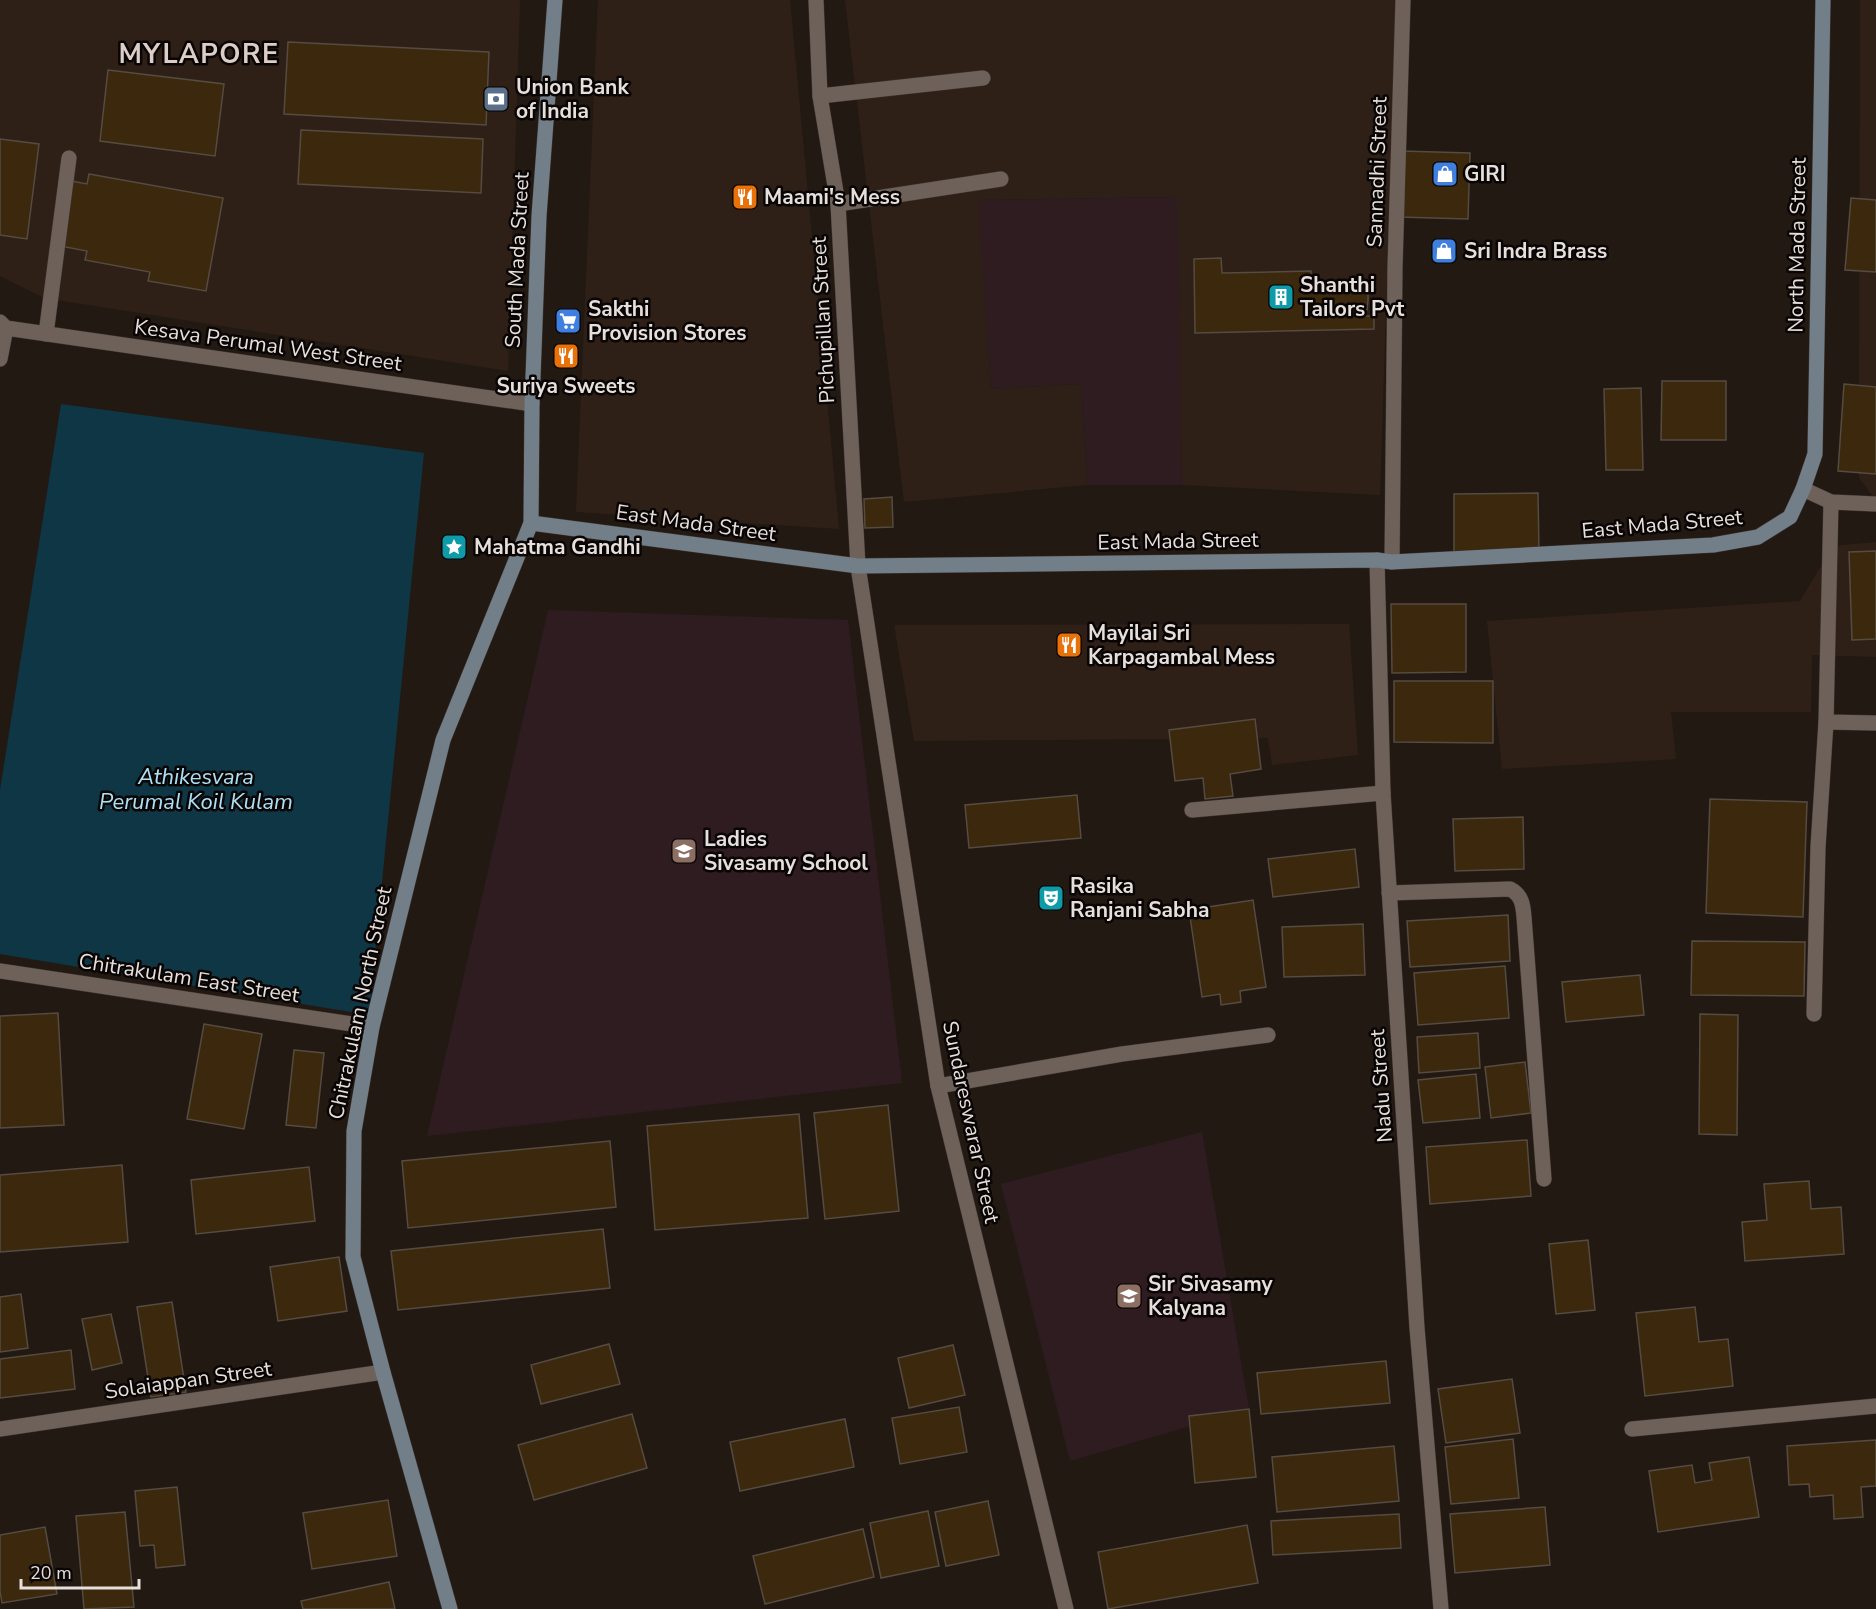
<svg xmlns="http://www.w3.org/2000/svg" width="1876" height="1609" font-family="'Nunito Sans',sans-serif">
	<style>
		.built { fill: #2f2017 }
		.education { fill: #2e1c21 }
		.water { fill: #0e3644 }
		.building { fill: #3c280d; stroke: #544b41; stroke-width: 1.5 }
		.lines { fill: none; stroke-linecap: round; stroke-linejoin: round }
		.street-casing { stroke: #3c3432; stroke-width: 16 }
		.secondary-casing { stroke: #3c3432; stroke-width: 16 }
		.street { stroke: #6e615a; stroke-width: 15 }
		.secondary { stroke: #737f88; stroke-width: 15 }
		.labels { text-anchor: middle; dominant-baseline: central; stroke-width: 5; stroke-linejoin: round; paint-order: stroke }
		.poi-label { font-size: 21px; font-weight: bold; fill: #e6dfdb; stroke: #090504; text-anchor: start }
		.street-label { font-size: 21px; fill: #e6dfdb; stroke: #090504 }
		.water-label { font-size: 22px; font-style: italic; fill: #abe0f6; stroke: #090504 }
		.district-label { font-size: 27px; font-weight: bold; letter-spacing: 1.5px; fill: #dccdc6; stroke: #090504 }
	</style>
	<rect width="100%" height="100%" fill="#231913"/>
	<g class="built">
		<polygon points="0,0 520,0 508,371 44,298 0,276"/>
		<polygon points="598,0 790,0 839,529 576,512"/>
		<polygon points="845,0 1396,0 1380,495 1182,485 1176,197 979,200 991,389 1081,384 1087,485 904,502"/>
		<polygon points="1860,0 1876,0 1876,500 1859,478"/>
		<polygon points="1876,542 1876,657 1812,655 1811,712 1671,712 1676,759 1502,769 1487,621 1800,601 1833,546"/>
		<polygon points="1349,624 1358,755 1272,765 1268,738 914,741 894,625"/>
	</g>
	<g class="education">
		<polygon points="1177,197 1182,485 1087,485 1081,384 991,389 978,200"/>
		<polygon points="548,610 848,620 902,1083 427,1136"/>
		<polygon points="1202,1132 1249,1409 1070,1461 1001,1184"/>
	</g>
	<polygon class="water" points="61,404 424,453 369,1015 0,954 0,790"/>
	<g class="building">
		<polygon points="288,42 489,52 486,125 284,114"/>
		<polygon points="108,70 224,84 215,156 100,141"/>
		<polygon points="301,130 483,139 481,193 298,184"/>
		<polygon points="0,139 39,144 27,239 0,235"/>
		<polygon points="1401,151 1470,153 1468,219 1399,217"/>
		<polygon points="89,174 223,198 206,291 148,281 150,272 85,260 87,251 60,246 71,181 87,184"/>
		<polygon points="1851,198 1876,200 1876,272 1845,270"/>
		<polygon points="1221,258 1222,273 1311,271 1311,287 1363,286 1363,293 1368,293 1368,301 1367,310 1363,310 1363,316 1374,316 1374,329 1195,333 1194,259"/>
		<polygon points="1662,381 1726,381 1726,440 1661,440"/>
		<polygon points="1844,384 1876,387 1876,474 1838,471"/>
		<polygon points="1641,388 1643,470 1606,470 1604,389"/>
		<polygon points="1538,493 1539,552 1454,553 1454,494"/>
		<polygon points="892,497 893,527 865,528 864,499"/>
		<polygon points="1876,551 1876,639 1852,640 1849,552"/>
		<polygon points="1391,604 1466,604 1466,672 1392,673"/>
		<polygon points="1394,681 1493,681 1493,743 1394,742"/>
		<polygon points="1255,719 1261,769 1230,774 1233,796 1205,799 1203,778 1175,781 1169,730"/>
		<polygon points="1077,795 1081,838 969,848 965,805"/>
		<polygon points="1710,799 1807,802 1803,917 1706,913"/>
		<polygon points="1523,817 1524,869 1455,871 1453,819"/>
		<polygon points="1355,849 1359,887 1273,897 1268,859"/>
		<polygon points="1253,900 1266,987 1240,991 1241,1002 1221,1005 1220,994 1202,997 1189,910"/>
		<polygon points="1508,915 1510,961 1410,967 1407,921"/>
		<polygon points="1363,924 1365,975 1284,977 1282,927"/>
		<polygon points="1692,941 1805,942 1804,996 1691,995"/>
		<polygon points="1505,966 1509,1018 1418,1025 1414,973"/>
		<polygon points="1640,975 1644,1015 1566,1022 1562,982"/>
		<polygon points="58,1013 64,1125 0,1128 0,1016"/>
		<polygon points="1700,1014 1738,1015 1737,1135 1699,1134"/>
		<polygon points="204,1024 262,1034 244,1129 187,1119"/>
		<polygon points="1478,1033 1480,1068 1419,1073 1417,1037"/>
		<polygon points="294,1050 324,1053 316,1128 286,1125"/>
		<polygon points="1525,1062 1531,1113 1491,1118 1485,1067"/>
		<polygon points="1476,1074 1480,1118 1423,1123 1418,1080"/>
		<polygon points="888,1105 899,1211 825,1219 814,1113"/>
		<polygon points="799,1114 808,1218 655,1230 647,1126"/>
		<polygon points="1527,1140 1531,1196 1430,1204 1426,1147"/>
		<polygon points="610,1141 616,1207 408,1228 402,1161"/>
		<polygon points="122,1165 128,1242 0,1252 0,1175"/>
		<polygon points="309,1167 315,1221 196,1234 191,1180"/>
		<polygon points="1809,1181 1811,1209 1841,1207 1844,1254 1745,1261 1742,1222 1767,1220 1764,1184"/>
		<polygon points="603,1229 610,1288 398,1310 391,1251"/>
		<polygon points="1588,1240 1595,1310 1556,1314 1549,1244"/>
		<polygon points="339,1257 347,1311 278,1321 270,1267"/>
		<polygon points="21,1294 28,1348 0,1352 0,1297"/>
		<polygon points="172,1302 186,1392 151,1397 137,1307"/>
		<polygon points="1695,1307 1699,1342 1728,1339 1733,1386 1645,1396 1636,1313"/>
		<polygon points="111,1314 122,1363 92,1370 82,1319"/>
		<polygon points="609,1344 620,1384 541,1404 531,1365"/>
		<polygon points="953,1345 965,1395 909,1408 898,1358"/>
		<polygon points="71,1350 75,1389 0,1398 0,1359"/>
		<polygon points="1386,1361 1390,1403 1261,1414 1257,1373"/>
		<polygon points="1512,1379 1520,1433 1446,1443 1438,1389"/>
		<polygon points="959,1407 967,1452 900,1464 892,1418"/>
		<polygon points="1249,1409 1256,1477 1195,1483 1189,1416"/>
		<polygon points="632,1414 647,1468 534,1500 518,1445"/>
		<polygon points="845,1419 854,1467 740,1491 730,1442"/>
		<polygon points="1513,1439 1519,1498 1451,1504 1445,1447"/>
		<polygon points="1876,1440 1876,1486 1861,1487 1863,1517 1834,1519 1833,1495 1810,1497 1809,1484 1789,1485 1787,1446"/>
		<polygon points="1394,1446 1399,1501 1277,1512 1272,1457"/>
		<polygon points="1749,1457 1759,1517 1658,1532 1649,1471 1692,1465 1695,1483 1712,1480 1709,1463"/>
		<polygon points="177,1487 185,1565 156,1568 154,1545 140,1546 135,1491"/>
		<polygon points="388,1500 397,1556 312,1569 303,1513"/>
		<polygon points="988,1501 999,1555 946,1566 935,1512"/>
		<polygon points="1545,1507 1550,1565 1455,1573 1450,1514"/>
		<polygon points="928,1511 939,1566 881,1578 870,1523"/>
		<polygon points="125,1512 134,1607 84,1609 76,1516"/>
		<polygon points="1399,1514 1401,1548 1273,1555 1271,1521"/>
		<polygon points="1247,1525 1258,1583 1108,1609 1098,1552"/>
		<polygon points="45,1527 57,1594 2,1603 0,1591 0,1535"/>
		<polygon points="863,1529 874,1577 765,1604 753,1556"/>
		<polygon points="389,1582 395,1609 303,1609 301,1601"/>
	</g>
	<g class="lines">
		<g class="street-casing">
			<g id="street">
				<polyline points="816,0 820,96 838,204 858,566 938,1086 1066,1609"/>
				<polyline points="820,96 983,78"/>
				<polyline points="838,204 1001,179"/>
				<polyline points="0,322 6,328 532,404"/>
				<polyline points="46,334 69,158"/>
				<polyline points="0,359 6,328"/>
				<polyline points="1803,489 1831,502 1876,504"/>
				<polyline points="1831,502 1826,722 1876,723"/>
				<polyline points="1377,560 1383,793 1417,1328 1441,1609"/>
				<polyline points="1392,562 1395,267 1403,0"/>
				<polyline points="1192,810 1383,793"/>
				<path d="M1389 893 1510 889C1522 895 1523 905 1524 917L1544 1179"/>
				<polyline points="0,971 372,1027"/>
				<polyline points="1814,1014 1818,847 1826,722"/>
				<polyline points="938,1086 1122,1054 1268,1035"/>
				<polyline points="0,1429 383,1372"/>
				<polyline points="1632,1429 1876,1406"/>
			</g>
		</g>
		<g class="secondary-casing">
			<g id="secondary">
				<polyline points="531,523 858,566 1377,560 1392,562 1713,545 1758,537 1790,517 1803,489 1815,454 1823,0"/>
				<polyline points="450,1609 383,1372 353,1257 354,1131 372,1027 443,740 531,523 532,404 539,216 555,0"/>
			</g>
		</g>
		<use href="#street" class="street"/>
		<use href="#secondary" class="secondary"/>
	</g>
	<defs>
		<g id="bank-square" transform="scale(1.35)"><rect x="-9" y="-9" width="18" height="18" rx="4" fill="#5c6f8a" stroke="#090504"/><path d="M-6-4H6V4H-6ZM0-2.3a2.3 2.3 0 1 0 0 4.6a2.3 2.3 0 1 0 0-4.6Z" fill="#fff"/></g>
		<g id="shop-square" transform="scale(1.35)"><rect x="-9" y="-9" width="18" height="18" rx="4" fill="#3f7fe0" stroke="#090504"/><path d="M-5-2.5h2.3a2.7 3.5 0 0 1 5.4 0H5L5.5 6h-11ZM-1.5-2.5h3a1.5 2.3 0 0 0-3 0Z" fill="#fff"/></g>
		<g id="restaurant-square" transform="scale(1.35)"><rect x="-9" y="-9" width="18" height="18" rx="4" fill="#e8710a" stroke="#090504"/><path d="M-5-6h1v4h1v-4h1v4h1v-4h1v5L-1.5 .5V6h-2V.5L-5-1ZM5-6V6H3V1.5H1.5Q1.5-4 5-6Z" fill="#fff"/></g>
		<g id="building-square" transform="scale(1.35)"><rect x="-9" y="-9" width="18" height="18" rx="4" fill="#0f9aa8" stroke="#090504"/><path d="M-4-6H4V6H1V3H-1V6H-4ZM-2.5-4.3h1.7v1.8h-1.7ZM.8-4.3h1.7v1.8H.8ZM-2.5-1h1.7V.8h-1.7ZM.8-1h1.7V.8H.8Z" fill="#fff"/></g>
		<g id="supermarket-square" transform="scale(1.35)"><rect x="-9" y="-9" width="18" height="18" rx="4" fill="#3f7fe0" stroke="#090504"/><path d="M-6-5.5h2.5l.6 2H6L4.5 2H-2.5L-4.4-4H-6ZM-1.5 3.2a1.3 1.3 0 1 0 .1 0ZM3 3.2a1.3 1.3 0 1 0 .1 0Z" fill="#fff"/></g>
		<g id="sight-square" transform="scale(1.35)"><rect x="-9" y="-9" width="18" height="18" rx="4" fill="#0f9aa8" stroke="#090504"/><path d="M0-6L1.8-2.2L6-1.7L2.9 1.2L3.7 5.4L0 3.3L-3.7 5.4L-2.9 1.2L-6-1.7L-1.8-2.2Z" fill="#fff"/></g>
		<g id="school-square" transform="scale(1.35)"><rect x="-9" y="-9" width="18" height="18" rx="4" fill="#8d6e63" stroke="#090504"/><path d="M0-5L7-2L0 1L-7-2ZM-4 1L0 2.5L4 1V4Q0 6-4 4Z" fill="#fff"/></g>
		<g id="theatre-square" transform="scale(1.35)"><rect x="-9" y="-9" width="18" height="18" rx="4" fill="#0f9aa8" stroke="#090504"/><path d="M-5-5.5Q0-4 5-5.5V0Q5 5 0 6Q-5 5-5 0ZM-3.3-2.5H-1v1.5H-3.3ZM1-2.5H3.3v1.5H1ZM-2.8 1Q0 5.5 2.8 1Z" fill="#fff"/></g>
	</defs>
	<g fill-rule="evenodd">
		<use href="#bank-square" x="496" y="99"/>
		<use href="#shop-square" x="1445" y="174"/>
		<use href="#restaurant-square" x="745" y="197"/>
		<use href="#shop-square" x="1444" y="251"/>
		<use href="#building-square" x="1281" y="297"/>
		<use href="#supermarket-square" x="568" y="321"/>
		<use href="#restaurant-square" x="566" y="356"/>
		<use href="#sight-square" x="454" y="547"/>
		<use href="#restaurant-square" x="1069" y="645"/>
		<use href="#school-square" x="684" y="851"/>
		<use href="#theatre-square" x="1051" y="898"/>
		<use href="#school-square" x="1129" y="1296"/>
	</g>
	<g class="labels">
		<g class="poi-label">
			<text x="516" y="87">Union Bank<tspan x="516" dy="24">of India</tspan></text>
			<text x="1464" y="174">GIRI</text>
			<text x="764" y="197">Maami's Mess</text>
			<text x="1464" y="251">Sri Indra Brass</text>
			<text x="1300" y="285">Shanthi<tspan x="1300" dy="24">Tailors Pvt</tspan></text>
			<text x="588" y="309">Sakthi<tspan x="588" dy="24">Provision Stores</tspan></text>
			<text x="566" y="386" text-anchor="middle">Suriya Sweets</text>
			<text x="474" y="547">Mahatma Gandhi</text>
			<text x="1088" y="633">Mayilai Sri<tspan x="1088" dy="24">Karpagambal Mess</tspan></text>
			<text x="704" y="839">Ladies<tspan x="704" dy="24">Sivasamy School</tspan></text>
			<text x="1070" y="886">Rasika<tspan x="1070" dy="24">Ranjani Sabha</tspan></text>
			<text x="1148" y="1284">Sir Sivasamy<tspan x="1148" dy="24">Kalyana</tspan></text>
		</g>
		<g class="street-label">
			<text transform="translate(1377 172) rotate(-88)">Sannadhi Street</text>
			<text transform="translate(1797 245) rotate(-89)">North Mada Street</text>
			<text transform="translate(517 260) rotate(-87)">South Mada Street</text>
			<text transform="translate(823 320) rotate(-93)">Pichupillan Street</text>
			<text transform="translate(268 345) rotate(8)">Kesava Perumal West Street</text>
			<text transform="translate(696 523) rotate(8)">East Mada Street</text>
			<text transform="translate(1662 524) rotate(-5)">East Mada Street</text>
			<text transform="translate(1178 541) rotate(-1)">East Mada Street</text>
			<text transform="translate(189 978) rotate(9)">Chitrakulam East Street</text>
			<text transform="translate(360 1003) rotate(-78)">Chitrakulam North Street</text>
			<text transform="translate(1381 1086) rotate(-94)">Nadu Street</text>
			<text transform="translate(971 1122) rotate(78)">Sundareswarar Street</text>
			<text transform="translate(188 1380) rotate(-8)">Solaiappan Street</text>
		</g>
		<g class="water-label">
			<text x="196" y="777">Athikesvara<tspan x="196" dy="25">Perumal Koil Kulam</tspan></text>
		</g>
		<g class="district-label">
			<text x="199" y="54">MYLAPORE</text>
		</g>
	</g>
	<path d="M21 1579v9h118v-9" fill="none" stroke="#e6dfdb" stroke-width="3"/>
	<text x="30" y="1579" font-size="18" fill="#e6dfdb" stroke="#090504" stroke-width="4.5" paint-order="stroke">20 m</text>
</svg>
